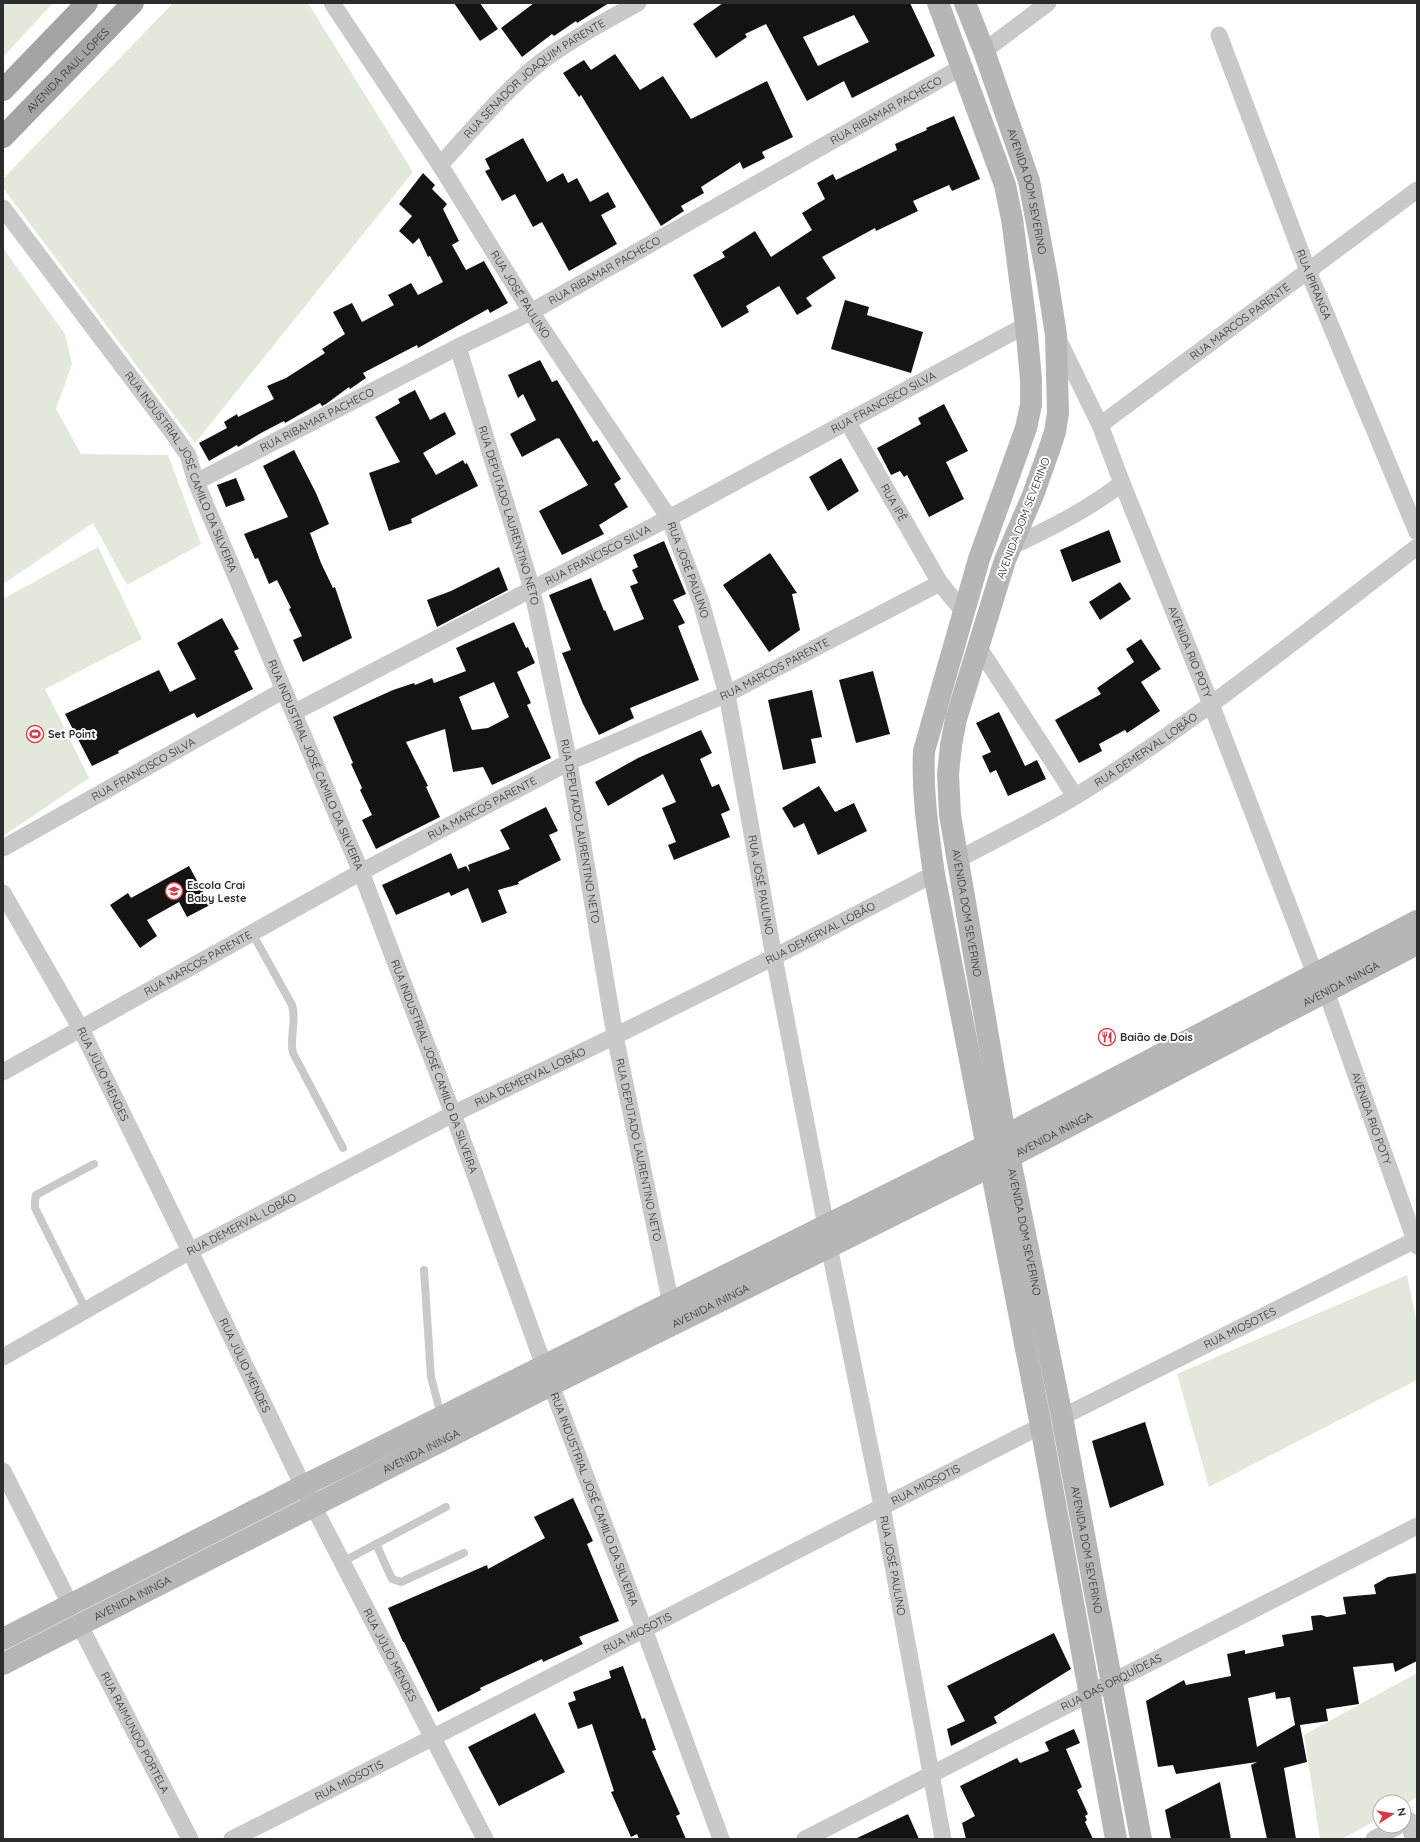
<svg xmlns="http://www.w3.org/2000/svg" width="1420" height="1842" font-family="Quicksand,sans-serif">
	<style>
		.green { fill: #e2e9da }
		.building { fill: #131313; fill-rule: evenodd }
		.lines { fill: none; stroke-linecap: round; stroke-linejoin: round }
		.lane { stroke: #c9c9c9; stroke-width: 8 }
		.street { stroke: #c9c9c9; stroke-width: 17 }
		.secondary { stroke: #b6b6b6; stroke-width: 22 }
		.primary { stroke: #a4a4a4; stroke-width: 22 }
		.labels { text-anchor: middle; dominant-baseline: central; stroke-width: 4; stroke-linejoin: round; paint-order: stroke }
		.street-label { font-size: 11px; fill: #2c2c2c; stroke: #fff }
		.poi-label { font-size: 11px; font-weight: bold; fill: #2c2c2c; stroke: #fff; text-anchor: start }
	</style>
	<rect width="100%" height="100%" fill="#fff"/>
	<g class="green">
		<polygon points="3,3 53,3 3,57"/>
		<polygon points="173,3 308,3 413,172 195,443 3,188 3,179"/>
		<polygon points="3,248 65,334 72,364 56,409 81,454 168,455 201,544 127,585 93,523 3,584"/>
		<polygon points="98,547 142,639 45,689 89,778 3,836 3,599"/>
		<polygon points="1407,1275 1417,1324 1417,1380 1209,1487 1177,1374"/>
		<polygon points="1417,1673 1417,1797 1404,1805 1404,1802 1380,1802 1380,1818 1342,1839 1320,1839 1304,1735"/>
	</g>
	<g class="building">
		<polygon points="454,3 480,3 498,29 480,41"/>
		<polygon points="534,3 609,3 577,23 576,21 554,36 552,34 522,57 501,28"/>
		<path d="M723 3H910L935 56 852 98 844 81 807 101 766 24 745 34 747 37 716 58 693 24ZM854 15 869 42 818 66 803 37Z"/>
		<polygon points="615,54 640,90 663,76 691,119 767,81 793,137 762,152 765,158 743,169 740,162 701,187 704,193 681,206 684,211 661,226 581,95 579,97 563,73 584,60 591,70"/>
		<polygon points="954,116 980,179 952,191 949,185 913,201 918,211 876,231 875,228 822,257 836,278 806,298 812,306 797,315 779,286 746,306 749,312 722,328 693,275 725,257 722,252 755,231 771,257 812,230 802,213 825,199 817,183 833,174 836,180 897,150 895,144 927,130 926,128"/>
		<polygon points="523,138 547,182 563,173 568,183 577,178 590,202 608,192 616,207 601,215 617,244 569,271 542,222 533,227 515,194 502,201 485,171 490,169 485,159"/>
		<polygon points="423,173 435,185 432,189 447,204 443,209 459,241 452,245 466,270 484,261 508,303 490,313 488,309 418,348 417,345 363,373 366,378 350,389 349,387 326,404 322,406 320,403 285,423 284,421 261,433 238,447 237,445 209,461 199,443 227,428 224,422 237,414 238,417 274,399 267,386 286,378 325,353 322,349 345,334 333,312 352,303 362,322 394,305 388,295 411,283 418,295 443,282 430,256 428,257 419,238 413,244 399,231 412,216 399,204"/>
		<polygon points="845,300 869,307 867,315 923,332 911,373 831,349"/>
		<polygon points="540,360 552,382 557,380 593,442 597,440 621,479 614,484 628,507 599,525 604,534 562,555 539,511 588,485 559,438 558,439 557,438 522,457 510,434 536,420 523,394 518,398 508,375"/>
		<polygon points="415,390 430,420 445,412 456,434 423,453 436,475 463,460 465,464 467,463 478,486 411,519 412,523 389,531 369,473 400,462 375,417 400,403 398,399"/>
		<polygon points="944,404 968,451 946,462 964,499 929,517 907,475 904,477 900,471 891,475 877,448 921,424 918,418"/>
		<polygon points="294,450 316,493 329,524 310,533 321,563 333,588 335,587 352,638 303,662 293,640 302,636 289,609 291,608 277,580 269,584 258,558 255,559 244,534 288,517 263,466"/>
		<polygon points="841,458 859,491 828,511 809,477"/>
		<polygon points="236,478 245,500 226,507 217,485"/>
		<polygon points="1109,530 1121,562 1072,582 1060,550"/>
		<polygon points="664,541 686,594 673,600 685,623 678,626 699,680 630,708 634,718 599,735 583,704 562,653 571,650 549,595 591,578 604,611 605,610 614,631 644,619 630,586 638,583 632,570 638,567 633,555"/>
		<polygon points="770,553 797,593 792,594 800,630 769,652 723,585"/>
		<polygon points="499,567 508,590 437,627 427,600 451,591"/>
		<polygon points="1120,582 1131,599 1100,620 1089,602"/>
		<polygon points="222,618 239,649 234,651 253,689 197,718 194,713 118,751 119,753 92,766 65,714 159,670 170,692 196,679 177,643"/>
		<path d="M514 622 526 648 528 647 535 663 517 672 531 703 527 705 551 758 492 785 483 767 453 772 445 729 406 742 428 786 426 787 440 817 376 849 362 820 372 815 360 790 362 788 351 764 353 763 333 717 393 690 414 683 415 685 432 678 434 683 466 671 456 648ZM494 682 509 717 488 728 472 730 459 697Z"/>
		<polygon points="1141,639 1161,669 1141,682 1160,711 1127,733 1125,730 1099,744 1102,751 1079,763 1055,720 1101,694 1097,688 1134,662 1126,649"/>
		<polygon points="873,671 890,734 856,743 839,680"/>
		<polygon points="812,690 822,737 811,739 816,763 783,770 768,700"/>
		<polygon points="999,712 1025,766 1037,760 1046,779 1008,796 996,770 990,773 982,756 991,752 976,723"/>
		<polygon points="701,730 712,753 700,759 712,787 719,784 730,810 721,814 730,837 674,860 668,845 676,842 662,808 676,802 663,774 608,806 595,782 638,758"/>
		<polygon points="819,786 835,812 854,803 867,831 818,855 804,823 794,828 782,808"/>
		<polygon points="546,807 558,831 549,835 561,860 518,882 519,884 498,890 507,913 482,923 468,888 451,896 449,892 396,915 382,885 451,853 458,869 466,866 470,872 468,865 510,849 500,830"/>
		<polygon points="189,866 210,905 187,917 179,902 147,920 157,936 140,948 110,905 128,893 131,898"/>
		<polygon points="1145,1422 1164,1485 1110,1508 1092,1441"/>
		<polygon points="573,1498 593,1541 587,1544 619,1621 579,1637 583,1644 543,1662 542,1659 480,1688 481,1690 438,1712 404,1642 403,1642 388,1608 487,1565 488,1569 545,1538 534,1517"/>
		<path d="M1417 1573V1661L1395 1672 1393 1663 1353 1667 1359 1704 1326 1709 1328 1721 1300 1725 1307 1762 1284 1768 1296 1839H1267L1251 1765 1257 1762 1176 1774 1173 1765 1158 1767 1146 1701 1184 1680 1186 1685 1231 1676 1227 1654 1245 1650V1654L1284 1646 1282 1635 1313 1630 1311 1616 1321 1615 1327 1617 1346 1614 1343 1597 1376 1594 1374 1585 1388 1577ZM1275 1692 1276 1699 1290 1697 1295 1725 1257 1747 1248 1698Z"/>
		<polygon points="1054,1633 1071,1669 994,1717 997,1723 951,1746 947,1729 965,1721 947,1686"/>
		<polygon points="623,1666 642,1719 645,1718 656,1750 652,1751 680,1814 676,1816 686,1839 639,1839 637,1834 631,1837 611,1792 614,1791 592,1724 578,1729 568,1703 576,1700 573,1692 611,1678 609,1671"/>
		<polygon points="535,1713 565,1772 499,1806 468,1747"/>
		<polygon points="1074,1729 1080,1743 1066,1749 1082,1787 1077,1790 1088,1814 1085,1816 1087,1820 1085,1822 1093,1839 966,1839 962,1823 975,1816 960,1786 1017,1758 1020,1763 1049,1751 1045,1742"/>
		<polygon points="1220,1782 1231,1839 1171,1839 1165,1810"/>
		<polygon points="908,1814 919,1839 855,1839"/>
	</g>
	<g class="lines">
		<g class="lane">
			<path d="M252 933 292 1005C297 1021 289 1037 293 1053L343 1148"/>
			<polyline points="424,1270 431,1377 441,1415"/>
			<polyline points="86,1310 35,1208 35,1201 36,1195 94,1164"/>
			<polyline points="376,1544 392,1579 401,1582 464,1553"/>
			<polyline points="342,1562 446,1507"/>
		</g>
		<g class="street">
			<path id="s1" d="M332 3 440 165 531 312 669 518 701 602 727 694 774 957 826 1226"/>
			<path id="s2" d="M1219 35 1308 271 1417 532"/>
			<polyline points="984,51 1048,3"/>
			<path id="s3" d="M440 165C472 130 504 91 542 61 572 39 605 21 638 3"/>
			<path id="s4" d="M3 208 172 432 188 455 196 482 361 872 453 1114 544 1366"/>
			<path id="s5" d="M1057 337 1100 425 1122 483 1211 704 1315 974"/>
			<path id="s6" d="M458 347 532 589 569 762 615 1036 671 1304 675 1314"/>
			<path id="s7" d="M847 421 940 583 963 611"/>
			<path id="s8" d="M1100 425 1417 190"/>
			<path id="s9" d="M196 482 458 347 531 312 962 67"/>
			<path d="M1011 547C1050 528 1088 510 1122 483"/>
			<polyline points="979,648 1075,796"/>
			<path id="s10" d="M295 712 669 518 1026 325"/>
			<path id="s11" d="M3 848 284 690"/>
			<path id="s12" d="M957 860C996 839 1038 819 1076 796 1196 722 1305 632 1417 547"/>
			<path id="s13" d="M3 893 81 1029 190 1251 303 1486 485 1839"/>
			<path id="s14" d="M1326 991 1417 1246"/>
			<path id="s15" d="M3 1072 361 872 569 762 727 694 940 583"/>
			<path id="s16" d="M829 1246 882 1506 943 1839"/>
			<path id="s17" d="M3 1357 190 1251 453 1114 615 1036 774 957 934 874"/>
			<path id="s18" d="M551 1385 644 1629 721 1839"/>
			<path id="s19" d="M1062 1417 1417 1239"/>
			<polyline points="3,1471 70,1604"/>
			<path id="s20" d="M80 1626 190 1839"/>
			<polyline points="1409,1820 1413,1839"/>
			<path id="s21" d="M232 1839C503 1704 771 1562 1041 1426"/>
			<path id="s22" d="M805 1839 1417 1526"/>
			<polyline points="1374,1839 1398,1826"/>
		</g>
		<g class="secondary">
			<path d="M938 3 1005 185 1012 219 1026 325 1031 379V405L1026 428 979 559 924 751C922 793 928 832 934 874L1041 1426 1116 1839"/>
			<path id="s23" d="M965 3 984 51 1029 181 1047 277 1056 335 1058 413 1055 432 1049 450 1033 495 1005 560 956 719 951 745 948 774 950 815 1005 1135 1062 1417 1141 1839"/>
			<polyline points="3,1639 303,1486 987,1145 1417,921"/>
			<path id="s24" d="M3 1664 551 1385 1010 1157 1417 944"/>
		</g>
		<g class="primary">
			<polyline points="3,90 87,3"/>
			<path id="s25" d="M3 137 133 3"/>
		</g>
	</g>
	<defs>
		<g id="stadium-ring" transform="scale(0.9)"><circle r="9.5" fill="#fff" stroke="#d83947" stroke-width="1.5"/><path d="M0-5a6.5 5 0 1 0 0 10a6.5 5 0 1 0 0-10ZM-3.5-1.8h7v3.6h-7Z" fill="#d83947"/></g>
		<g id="school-ring" transform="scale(0.9)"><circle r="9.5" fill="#fff" stroke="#d83947" stroke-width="1.5"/><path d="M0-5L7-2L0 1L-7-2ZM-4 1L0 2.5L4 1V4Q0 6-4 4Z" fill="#d83947"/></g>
		<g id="restaurant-ring" transform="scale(0.9)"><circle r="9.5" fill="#fff" stroke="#d83947" stroke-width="1.5"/><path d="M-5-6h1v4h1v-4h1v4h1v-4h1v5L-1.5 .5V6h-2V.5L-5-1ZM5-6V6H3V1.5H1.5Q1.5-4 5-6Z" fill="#d83947"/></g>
	</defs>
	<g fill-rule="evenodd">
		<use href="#stadium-ring" x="35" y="734"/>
		<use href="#school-ring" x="174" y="891"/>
		<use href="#restaurant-ring" x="1107" y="1037"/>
	</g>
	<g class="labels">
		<g class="street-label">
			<text stroke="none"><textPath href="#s25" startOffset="93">AVENIDA RAUL LOPES</textPath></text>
			<text stroke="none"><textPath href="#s3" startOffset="129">RUA SENADOR JOAQUIM PARENTE</textPath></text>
			<text stroke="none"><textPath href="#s9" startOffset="784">RUA RIBAMAR PACHECO</textPath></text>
			<text stroke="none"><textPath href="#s23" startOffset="199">AVENIDA DOM SEVERINO</textPath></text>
			<text stroke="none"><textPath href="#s9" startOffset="460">RUA RIBAMAR PACHECO</textPath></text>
			<text stroke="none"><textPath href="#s2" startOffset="267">RUA IPIRANGA</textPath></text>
			<text stroke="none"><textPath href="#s1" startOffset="347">RUA JOSÉ PAULINO</textPath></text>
			<text stroke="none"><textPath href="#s8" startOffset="174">RUA MARCOS PARENTE</textPath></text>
			<text stroke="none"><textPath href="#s10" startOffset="665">RUA FRANCISCO SILVA</textPath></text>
			<text stroke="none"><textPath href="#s9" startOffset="136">RUA RIBAMAR PACHECO</textPath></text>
			<text stroke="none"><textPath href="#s4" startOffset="320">RUA INDUSTRIAL JOSÉ CAMILO DA SILVEIRA</textPath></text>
			<text stroke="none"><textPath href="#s7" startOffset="94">RUA IPÊ</textPath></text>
			<text stroke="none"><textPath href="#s6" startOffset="176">RUA DEPUTADO LAURENTINO NETO</textPath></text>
			<text transform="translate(1023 518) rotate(-69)">AVENIDA DOM SEVERINO</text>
			<text stroke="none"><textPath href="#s10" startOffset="341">RUA FRANCISCO SILVA</textPath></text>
			<text stroke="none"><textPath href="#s1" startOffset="671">RUA JOSÉ PAULINO</textPath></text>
			<text stroke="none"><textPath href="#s5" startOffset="342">AVENIDA RIO POTY</textPath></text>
			<text stroke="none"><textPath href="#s15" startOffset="871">RUA MARCOS PARENTE</textPath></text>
			<text stroke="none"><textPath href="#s12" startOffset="219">RUA DEMERVAL LOBÃO</textPath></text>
			<text stroke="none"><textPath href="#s4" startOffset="644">RUA INDUSTRIAL JOSÉ CAMILO DA SILVEIRA</textPath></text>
			<text stroke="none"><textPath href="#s11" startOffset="161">RUA FRANCISCO SILVA</textPath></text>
			<text stroke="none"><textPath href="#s15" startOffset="547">RUA MARCOS PARENTE</textPath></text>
			<text stroke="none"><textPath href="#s6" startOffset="500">RUA DEPUTADO LAURENTINO NETO</textPath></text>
			<text stroke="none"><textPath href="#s1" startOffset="995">RUA JOSÉ PAULINO</textPath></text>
			<text stroke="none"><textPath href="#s23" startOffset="943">AVENIDA DOM SEVERINO</textPath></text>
			<text stroke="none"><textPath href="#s17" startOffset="921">RUA DEMERVAL LOBÃO</textPath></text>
			<text stroke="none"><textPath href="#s15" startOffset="223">RUA MARCOS PARENTE</textPath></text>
			<text stroke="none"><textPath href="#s24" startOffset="1501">AVENIDA ININGA</textPath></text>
			<text stroke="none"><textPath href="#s4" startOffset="968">RUA INDUSTRIAL JOSÉ CAMILO DA SILVEIRA</textPath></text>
			<text stroke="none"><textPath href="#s13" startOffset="207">RUA JÚLIO MENDES</textPath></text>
			<text stroke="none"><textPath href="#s17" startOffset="597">RUA DEMERVAL LOBÃO</textPath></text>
			<text stroke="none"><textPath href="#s14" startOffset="135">AVENIDA RIO POTY</textPath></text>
			<text stroke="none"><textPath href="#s24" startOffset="1177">AVENIDA ININGA</textPath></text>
			<text stroke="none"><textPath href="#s6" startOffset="824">RUA DEPUTADO LAURENTINO NETO</textPath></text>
			<text stroke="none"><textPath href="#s17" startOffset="273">RUA DEMERVAL LOBÃO</textPath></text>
			<text stroke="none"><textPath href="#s23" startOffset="1267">AVENIDA DOM SEVERINO</textPath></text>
			<text stroke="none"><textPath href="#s24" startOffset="793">AVENIDA ININGA</textPath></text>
			<text stroke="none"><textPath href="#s19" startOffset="199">RUA MIOSOTES</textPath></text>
			<text stroke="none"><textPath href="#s13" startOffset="531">RUA JÚLIO MENDES</textPath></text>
			<text stroke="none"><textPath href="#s24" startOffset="469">AVENIDA ININGA</textPath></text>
			<text stroke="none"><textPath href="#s21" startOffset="779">RUA MIOSOTIS</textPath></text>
			<text stroke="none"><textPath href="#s18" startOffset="122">RUA INDUSTRIAL JOSÉ CAMILO DA SILVEIRA</textPath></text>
			<text stroke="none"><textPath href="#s23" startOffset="1591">AVENIDA DOM SEVERINO</textPath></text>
			<text stroke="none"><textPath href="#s16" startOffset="326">RUA JOSÉ PAULINO</textPath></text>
			<text stroke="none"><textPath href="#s24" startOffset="145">AVENIDA ININGA</textPath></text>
			<text stroke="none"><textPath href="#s21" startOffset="455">RUA MIOSOTIS</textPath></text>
			<text stroke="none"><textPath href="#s13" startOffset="855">RUA JÚLIO MENDES</textPath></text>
			<text stroke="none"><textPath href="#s22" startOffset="344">RUA DAS ORQUÍDEAS</textPath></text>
			<text stroke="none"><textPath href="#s20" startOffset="120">RUA RAIMUNDO PORTELA</textPath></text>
			<text stroke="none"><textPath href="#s21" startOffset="131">RUA MIOSOTIS</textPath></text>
		</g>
		<g class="poi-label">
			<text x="48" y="734">Set Point</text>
			<text x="187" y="885">Escola Crai<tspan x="187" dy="13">Baby Leste</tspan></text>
			<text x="1120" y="1037">Baião de Dois</text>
		</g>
	</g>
	<rect width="1420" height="1842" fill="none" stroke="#2c2c2c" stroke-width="8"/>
	<g transform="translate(1392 1814) rotate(78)"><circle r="19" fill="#ffffff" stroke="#ababab"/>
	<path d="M0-3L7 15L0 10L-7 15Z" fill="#d83947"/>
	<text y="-6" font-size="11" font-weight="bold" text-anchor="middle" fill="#2c2c2c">N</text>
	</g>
</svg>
